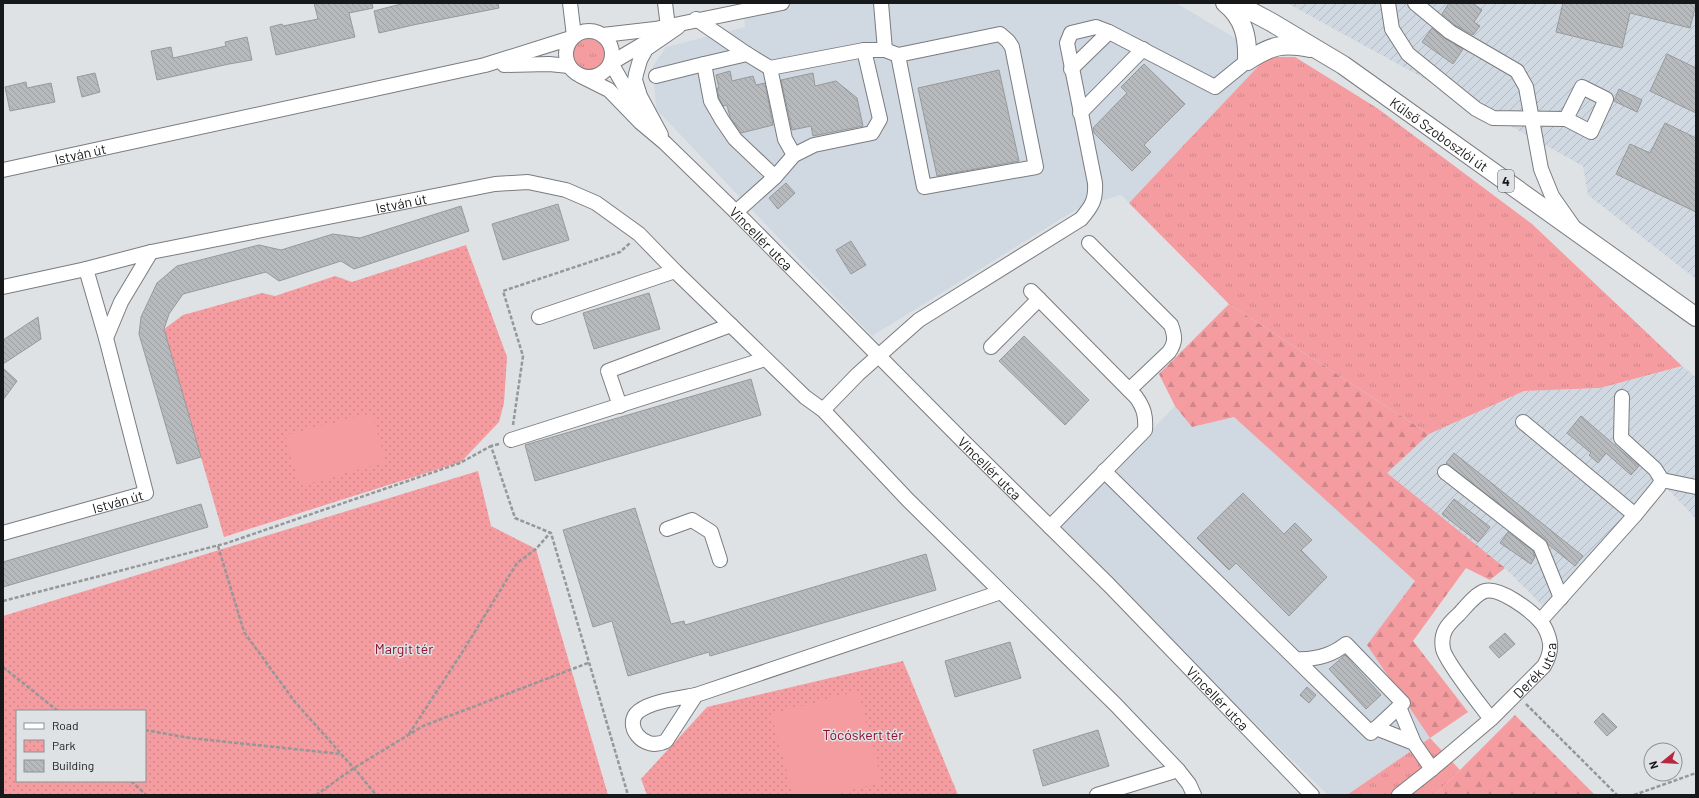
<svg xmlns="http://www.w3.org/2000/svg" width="1699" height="798" font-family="Barlow,sans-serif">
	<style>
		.built { fill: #d0d8e1 }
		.industrial { fill: url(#industrial-furrows) }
		.grass { fill: url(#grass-tufts) }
		.forest { fill: url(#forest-firs) }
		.park { fill: url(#park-dots); fill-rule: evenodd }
		.pitch { fill: #f49ca0 }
		.building { fill: url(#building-back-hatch); stroke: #979a9c }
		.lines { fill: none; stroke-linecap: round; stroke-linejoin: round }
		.minor-casing { stroke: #7a7c7f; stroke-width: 16 }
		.major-casing { stroke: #7a7c7f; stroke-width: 20 }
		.path { stroke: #959799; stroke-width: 2.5; stroke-dasharray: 4 2; stroke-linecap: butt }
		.minor { stroke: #fff; stroke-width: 14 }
		.major { stroke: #fff; stroke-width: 18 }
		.labels { text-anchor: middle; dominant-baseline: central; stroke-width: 3; stroke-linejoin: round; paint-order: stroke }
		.shield { fill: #dfe2e5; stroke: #535556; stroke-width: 1 }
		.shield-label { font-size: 13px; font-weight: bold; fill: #171819 }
		.street-label { font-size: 14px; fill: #171819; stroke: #dfe2e5 }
		.park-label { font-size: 14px; fill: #8f0f2d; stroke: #dfe2e5 }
	</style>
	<defs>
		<pattern id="industrial-furrows" width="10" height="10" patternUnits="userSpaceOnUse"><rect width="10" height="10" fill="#d0d8e1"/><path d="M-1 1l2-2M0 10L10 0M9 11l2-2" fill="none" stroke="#b2b9c0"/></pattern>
		<pattern id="grass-tufts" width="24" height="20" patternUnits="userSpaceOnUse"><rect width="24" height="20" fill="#f49ca0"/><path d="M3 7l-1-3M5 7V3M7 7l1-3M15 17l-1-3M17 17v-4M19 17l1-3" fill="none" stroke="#d08689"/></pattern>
		<pattern id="forest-firs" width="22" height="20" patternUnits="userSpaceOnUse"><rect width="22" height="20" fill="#f49ca0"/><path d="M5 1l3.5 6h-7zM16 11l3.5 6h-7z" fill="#d08689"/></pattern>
		<pattern id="park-dots" width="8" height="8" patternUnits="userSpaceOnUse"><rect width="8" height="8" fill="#f49ca0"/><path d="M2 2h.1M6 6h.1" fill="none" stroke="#d08689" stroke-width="1.8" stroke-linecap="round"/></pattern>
		<pattern id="building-back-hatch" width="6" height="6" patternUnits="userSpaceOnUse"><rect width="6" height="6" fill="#b7babd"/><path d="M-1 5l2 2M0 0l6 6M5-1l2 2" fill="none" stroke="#9d9fa2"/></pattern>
	</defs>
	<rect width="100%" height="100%" fill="#dfe2e5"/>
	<g class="built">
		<polygon points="743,3 1176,3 1267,57 1129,203 1121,195 1082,206 872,336 656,109 653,66 666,47 745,27"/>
		<polygon points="1175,406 1192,427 1234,417 1415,581 1367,645 1430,738 1347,795 1328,795 1056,530"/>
	</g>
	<g class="industrial">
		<polygon points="1287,3 1696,3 1696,279 1588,195 1583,166"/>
		<polygon points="1682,366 1696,377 1696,519 1667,488 1650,487 1546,609 1505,568 1387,473 1429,434 1524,391 1600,388"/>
	</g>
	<g class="grass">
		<circle cx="590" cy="53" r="17"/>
		<polygon points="1267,57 1295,57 1377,108 1532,224 1682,366 1600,388 1524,391 1429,434 1229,304 1129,203"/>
		<polygon points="1430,738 1460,770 1435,795 1347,795"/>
	</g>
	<g class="forest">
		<polygon points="1229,304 1429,434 1387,473 1505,568 1490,580 1466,568 1413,641 1468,712 1430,738 1367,645 1415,581 1234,417 1192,427 1175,406 1159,374"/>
		<polygon points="1515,715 1595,795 1435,795"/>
	</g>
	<g class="park">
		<polygon points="466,245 507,357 504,403 499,422 461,462 224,537 164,329 183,315 262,293 275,296 335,276 352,282"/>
		<path d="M478 471 491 526 536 549 608 795H4L3 616ZM17 711H145V781H17Z"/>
		<polygon points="903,661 958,795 647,795 641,779 707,707"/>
	</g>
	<g class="pitch">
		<polygon points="372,413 386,462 300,486 285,435"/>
		<polygon points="858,691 882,782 833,795 793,795 771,714"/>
	</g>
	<g class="building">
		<polygon points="314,3 372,3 373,8 349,13 355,37 276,55 270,27 282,24 283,26 318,19"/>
		<polygon points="405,3 498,3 499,8 413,25 379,33 374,11"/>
		<polygon points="1449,3 1472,3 1482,10 1474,22 1480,26 1473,35 1455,25 1442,14"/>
		<polygon points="1563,3 1696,3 1696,4 1690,28 1630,13 1622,48 1556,32"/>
		<polygon points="1432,28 1446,39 1463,49 1453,64 1422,42"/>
		<polygon points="247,37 252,60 229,64 157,80 151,51 171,47 173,58 226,46 225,42"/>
		<polygon points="1667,54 1696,68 1696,113 1650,91"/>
		<polygon points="1144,64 1185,104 1144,145 1151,152 1132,171 1094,133 1093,128 1127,93 1121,87"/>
		<polygon points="999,70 1019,161 937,176 918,88"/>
		<polygon points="730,71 732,81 753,76 756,85 765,83 773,125 741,133 730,117 727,105 723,106 719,98 717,88 719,88 716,75"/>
		<polygon points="95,73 100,92 82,97 77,77"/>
		<polygon points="813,73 815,86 836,81 857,98 863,126 813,136 811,126 792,130 781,80"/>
		<polygon points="26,82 27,88 51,83 55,102 10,111 5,87"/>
		<polygon points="1619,89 1642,100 1637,112 1614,101"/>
		<polygon points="1665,123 1696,138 1696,212 1616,174 1630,144 1650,153"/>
		<polygon points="786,183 795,193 778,209 769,198"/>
		<polygon points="558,204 569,240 503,260 492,224"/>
		<polygon points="461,206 469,231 354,269 341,261 279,281 266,272 183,294 169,314 164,329 201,457 177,464 139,334 141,317 157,283 177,266 259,245 281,250 333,234 360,238"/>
		<polygon points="851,241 866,265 851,274 836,250"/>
		<polygon points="649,293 660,329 594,349 583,313"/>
		<polygon points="38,317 41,339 3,364 3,340"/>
		<polygon points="1024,336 1089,400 1065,425 999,361"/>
		<polygon points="3,368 17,381 3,400"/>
		<polygon points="751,379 761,415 535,481 525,445"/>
		<polygon points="1581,416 1639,466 1631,475 1606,453 1598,463 1589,455 1591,453 1567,433"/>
		<polygon points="1454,453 1583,556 1575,566 1549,545 1545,539 1446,463"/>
		<polygon points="1243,493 1284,534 1295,523 1312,540 1301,550 1327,577 1289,616 1236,563 1229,570 1197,538"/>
		<polygon points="1454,499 1490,527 1478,542 1442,514"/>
		<polygon points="201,504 208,527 3,587 3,562"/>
		<polygon points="635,508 671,624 684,621 685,625 926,554 936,590 710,656 709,652 628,676 612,621 593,627 563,530"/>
		<polygon points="1508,532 1533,551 1535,557 1531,564 1500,543"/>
		<polygon points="1505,633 1515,644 1499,658 1489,647"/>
		<polygon points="1010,642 1021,678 955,697 945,661"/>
		<polygon points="1345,655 1381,695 1366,709 1329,669"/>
		<polygon points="1307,687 1316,695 1309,703 1300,695"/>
		<polygon points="1603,713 1617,727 1607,736 1594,722"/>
		<polygon points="1098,730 1109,766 1043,786 1033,750"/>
	</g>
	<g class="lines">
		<g class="minor-casing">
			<g id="minor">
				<polyline points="570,3 574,36"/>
				<polyline points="665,3 668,27"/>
				<polyline points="881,3 885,50 898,55 1000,34 1008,41 1012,47 1036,167 924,187 898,55"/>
				<polyline points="1388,3 1392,29 1408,54 1476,109 1493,118 1566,119 1591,132 1606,99 1582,87 1566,119"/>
				<polyline points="1415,3 1450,32 1517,71 1526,87 1541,169 1552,196 1573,226"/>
				<polyline points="696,19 747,54 770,68 864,50"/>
				<circle cx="589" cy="54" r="23"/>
				<polyline points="603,35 655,29 782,3"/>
				<polyline points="747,54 704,64 711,101 722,120 735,139 775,177"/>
				<polyline points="611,63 630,96 639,109"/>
				<polyline points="611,63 650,40"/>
				<polyline points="504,65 549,64 569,66"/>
				<polyline points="770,68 785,139 794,155"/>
				<polyline points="1071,69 1109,32"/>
				<path id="s1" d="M581 76 609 90 640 122 665 143 736 212 963 441 1109 585 1312 795"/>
				<polyline points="656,76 704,64"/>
				<polyline points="1080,113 1143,49"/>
				<polyline points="661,135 640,96 635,80 636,74 640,60 646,49 678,27"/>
				<path id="s2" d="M3 170 485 65 571 38"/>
				<polyline points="736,212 775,177 794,155 814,145 872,133 880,119 864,50 885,50"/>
				<path d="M1089 243 1171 325C1175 336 1176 342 1169 352L1129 390"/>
				<polyline points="86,269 106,338"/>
				<path id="s3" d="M3 287 86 269 151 252 495 184 528 182 566 190 596 203 639 234 675 271 805 397 823 410 908 500 1116 705 1178 770 1189 784 1194 795"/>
				<path d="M1031 291 1136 397C1144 408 1146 416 1145 430L1050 527"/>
				<polyline points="539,317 675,271"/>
				<polyline points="991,347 1039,299"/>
				<polyline points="620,406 608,371 731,325"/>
				<path d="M823 410 858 374 919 320 1081 219C1092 206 1096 200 1095 183L1067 43 1071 33 1096 27 1109 32 1215 87 1247 61"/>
				<polyline points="1523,422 1635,515"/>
				<polyline points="511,440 765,359"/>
				<path d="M1104 471 1371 733 1403 703 1346 644C1331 656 1315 660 1296 659"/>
				<polyline points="1445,472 1540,546 1561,598"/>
				<polyline points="1662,480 1696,487"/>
				<polyline points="667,529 692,520 711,532 720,560"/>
				<path id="s4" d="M3 533 146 493 106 338 121 302 151 252"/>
				<polyline points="1540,621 1635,515 1658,487 1662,480 1655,469 1621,438 1622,397"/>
				<polyline points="696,695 1001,592"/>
				<path d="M696 695 666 741C643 753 622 724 639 711 652 701 680 698 696 695Z"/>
				<polyline points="1399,707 1414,743"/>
				<polyline points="1376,728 1414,743 1432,769"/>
				<polyline points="1097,795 1178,770"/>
				<path id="s5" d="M1399 795 1432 769 1491 719 1544 666C1548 659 1551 652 1550 643 1549 636 1545 626 1540 621 1530 610 1500 587 1485 591 1475 594 1465 608 1458 615 1447 625 1440 633 1443 649 1445 661 1481 706 1491 719"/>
			</g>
		</g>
		<g class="major-casing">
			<g id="major">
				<path d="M1225 3C1244 18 1248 38 1247 61"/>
				<path id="s6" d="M1235 3 1271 22 1343 65 1696 317"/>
				<path d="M1247 61C1271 46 1282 42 1310 48"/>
			</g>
		</g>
		<g class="path">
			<polyline points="513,425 523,356 503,291 620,252 630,243"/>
			<polyline points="499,444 491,446 515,518 551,533 628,795"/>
			<polyline points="218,546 244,632 295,702 359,774 376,795"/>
			<polyline points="3,601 227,543 460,463 491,446"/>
			<polyline points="3,667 58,711"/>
			<polyline points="1526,704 1617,795"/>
			<polyline points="145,730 190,738 341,754"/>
			<polyline points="409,734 463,651 517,563 536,549 550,533"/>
			<polyline points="131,781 146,795"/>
			<polyline points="316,795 354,768 423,726 588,663"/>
			<polyline points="1634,795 1696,773"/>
		</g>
		<use href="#minor" class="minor"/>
		<use href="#major" class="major"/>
	</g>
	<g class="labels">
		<rect class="shield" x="1498" y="170" width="16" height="22" rx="3"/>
		<g class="shield-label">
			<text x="1506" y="181">4</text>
		</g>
		<g class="street-label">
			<text stroke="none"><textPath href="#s6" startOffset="243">Külső Szoboszlói út</textPath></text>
			<text stroke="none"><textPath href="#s2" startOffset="79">István út</textPath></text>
			<text stroke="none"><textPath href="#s3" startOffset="407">István út</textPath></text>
			<text stroke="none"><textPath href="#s1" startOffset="244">Vincellér utca</textPath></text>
			<text stroke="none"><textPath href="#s1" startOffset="568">Vincellér utca</textPath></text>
			<text stroke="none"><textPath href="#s4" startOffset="119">István út</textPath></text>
			<text stroke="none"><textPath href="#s5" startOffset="186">Derék utca</textPath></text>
			<text stroke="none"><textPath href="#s1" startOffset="892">Vincellér utca</textPath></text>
		</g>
		<g class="park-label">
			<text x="404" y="648">Margit tér</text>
			<text x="863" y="734">Tócóskert tér</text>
		</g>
	</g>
	<rect width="1699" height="798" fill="none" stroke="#171819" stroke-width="8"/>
	<rect x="16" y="710" width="130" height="72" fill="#dfe2e5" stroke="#8f9193"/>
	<rect x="24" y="723" width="20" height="6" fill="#ffffff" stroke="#8f9193"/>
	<text x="52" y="730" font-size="12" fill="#171819">Road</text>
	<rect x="24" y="740" width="20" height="12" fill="url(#park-dots)" stroke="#8f9193"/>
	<text x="52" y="750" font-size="12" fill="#171819">Park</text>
	<rect x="24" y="760" width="20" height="12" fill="url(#building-back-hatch)" stroke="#8f9193"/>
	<text x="52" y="770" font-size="12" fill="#171819">Building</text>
	<g transform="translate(1663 762) rotate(252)"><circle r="19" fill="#dfe2e5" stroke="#8f9193"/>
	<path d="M0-3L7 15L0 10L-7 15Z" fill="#b82742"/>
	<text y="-6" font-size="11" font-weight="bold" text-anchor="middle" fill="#171819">N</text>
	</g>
</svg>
